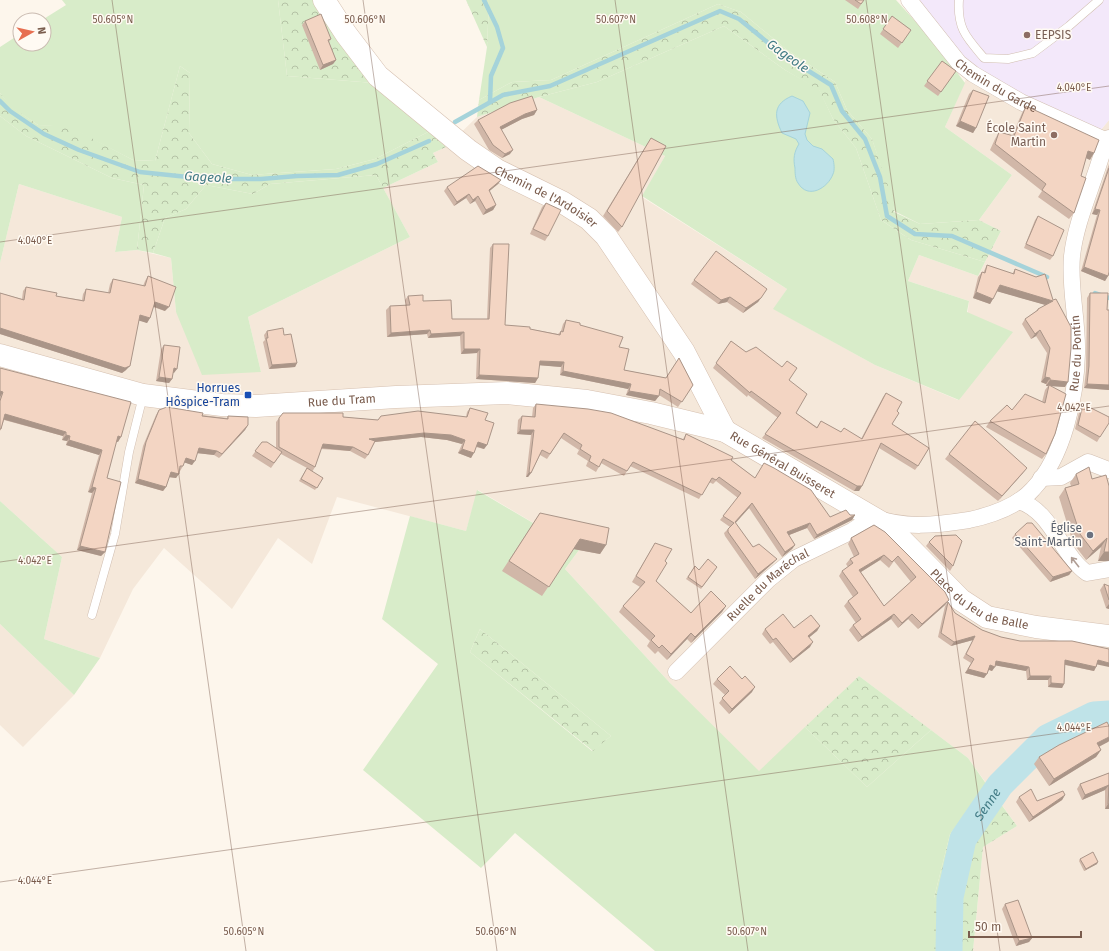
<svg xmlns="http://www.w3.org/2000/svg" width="1109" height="951" font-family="'Fira Sans',sans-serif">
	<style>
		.residential { fill: #f5e8da }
		.education { fill: #f3e8fa }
		.green { fill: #d8ecc9; fill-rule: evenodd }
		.forest { fill: url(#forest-crowns) }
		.water { fill: #bfe3e8; stroke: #a5d3da }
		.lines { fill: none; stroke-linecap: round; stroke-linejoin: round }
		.stream { stroke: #a5d3da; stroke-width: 4.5 }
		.river { stroke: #bfe3e8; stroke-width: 27 }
		.lane-casing { stroke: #d1beb0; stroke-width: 9 }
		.street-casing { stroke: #d1beb0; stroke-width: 17 }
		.secondary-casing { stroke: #d6c0b0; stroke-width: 23 }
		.lane { stroke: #fff; stroke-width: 8 }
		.street { stroke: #fff; stroke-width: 16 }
		.secondary { stroke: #fff; stroke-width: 22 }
		.wall { fill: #d1b7a8; fill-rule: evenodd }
		.shaded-wall { fill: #aa9588 }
		.building { fill: #f3d5c3; stroke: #aa9588; fill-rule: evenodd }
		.oneway { stroke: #af9d94 }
		.ticks { fill: none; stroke: #7a5c4d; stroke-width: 1; stroke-opacity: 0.45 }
		.education-dot { fill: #8d6e63; stroke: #fffaf3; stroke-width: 1.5 }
		.transit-dot { fill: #1a4fb4; stroke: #fffaf3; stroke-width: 1.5 }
		.worship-dot { fill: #6b7280; stroke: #fffaf3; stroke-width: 1.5 }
		.labels { text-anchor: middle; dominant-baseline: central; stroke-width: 3; stroke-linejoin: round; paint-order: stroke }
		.education-label { font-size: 12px; fill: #785e54; stroke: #fffaf3; text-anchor: start }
		.street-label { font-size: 12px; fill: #7a5c4d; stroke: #fffaf3 }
		.transit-label { font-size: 12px; fill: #164399; stroke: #fffaf3; text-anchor: end }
		.worship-label { font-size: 12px; fill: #5b616d; stroke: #fffaf3; text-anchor: end }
		.water-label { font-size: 13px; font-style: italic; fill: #437c86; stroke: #fffaf3 }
		.ticks-label { font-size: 10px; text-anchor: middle; fill: #7a5c4d; stroke: #fffaf3; stroke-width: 3; stroke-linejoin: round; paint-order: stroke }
	</style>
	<defs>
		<pattern id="forest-crowns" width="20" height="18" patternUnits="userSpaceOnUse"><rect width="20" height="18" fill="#d8ecc9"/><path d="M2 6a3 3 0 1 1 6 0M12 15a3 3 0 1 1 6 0" fill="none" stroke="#b4c2a5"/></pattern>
	</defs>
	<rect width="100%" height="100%" fill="#fdf6ec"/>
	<g class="residential">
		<polygon points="970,70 1100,131 1109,120 1109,951 973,951 983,847 1017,826 968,758 859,676 759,772 717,734 565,569 579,550 478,490 466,531 337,497 312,564 278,538 232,609 164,548 133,589 100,658 44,639 62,557 0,501 0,263 19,184 122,217 115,252 137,250 171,258 176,312 261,372 248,317 410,237 383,188 438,162 433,153 446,147 477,117 539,97 665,156 642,197 787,289 774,309 875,365 958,400 969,301 908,281 919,255 978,276 1001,231 979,220 1012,175 945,127"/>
		<polygon points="0,624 74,695 23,747 0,725"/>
	</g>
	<polygon class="education" points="919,0 1109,0 1109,120 1100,131 970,70"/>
	<g class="green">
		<polygon points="62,0 278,0 287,76 374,83 430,131 375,159 336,169 252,175 212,164 189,133 190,73 180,66 155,161 133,160 69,127 38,125 11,107 0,93 0,47 20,34 20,44 44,44 44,20 42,20 66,5"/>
		<polygon points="489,0 896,0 935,43 965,83 945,127 1012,175 979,220 920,224 894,211 892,200 872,139 847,110 835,82 786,49 741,12 718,4 551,80 512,82 479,100 487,47"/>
		<polygon points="724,26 785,70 819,89 833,119 856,148 881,220 911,240 985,262 978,276 919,255 908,281 969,301 967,312 1013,332 959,400 875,365 773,309 787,289 642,196 665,156 539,97 597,82"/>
		<polygon points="0,116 26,136 112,178 144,185 137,250 115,252 122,217 19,184 0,263"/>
		<polygon points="376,175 410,237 248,317 261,372 202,375 176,312 171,258 153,253 165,218 186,209 206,185 253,194 270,184"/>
		<path d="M477 490 579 550 565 569 670 683 759 771 805 727 867 787 931 730 968 758 987 785 950 834 934 898V951H655L515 833 481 868 363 770 438 664 382 619 410 516 466 531ZM480 629 611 736 592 751 470 652Z"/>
		<polygon points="0,501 62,557 44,639 100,658 74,695 0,624"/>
	</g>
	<g class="forest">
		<polygon points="278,0 316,0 374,83 287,76"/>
		<polygon points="466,0 489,0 487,47"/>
		<polygon points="718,4 741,12 786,49 835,82 847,110 872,139 893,200 894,212 920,224 979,220 1001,231 985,262 911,240 881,220 856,148 833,119 819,90 785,70 724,26 597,82 539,97 477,117 479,100 512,82 551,80"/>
		<polygon points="180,66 190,73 189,133 212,164 252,175 336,169 375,159 430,131 446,147 433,153 438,162 383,188 376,175 270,184 253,194 206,185 186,209 165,218 153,253 137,250 144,185 112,178 26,136 0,116 0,93 12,107 38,125 69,126 133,160 155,161"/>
		<polygon points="480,629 611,736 593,751 470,652"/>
		<polygon points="859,676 931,730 867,787 805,727"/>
		<polygon points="987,785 1017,826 983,847 973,951 934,951 934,898 950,834"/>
	</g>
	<path class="water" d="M792 96 803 101 810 113 805 134 807 140 813 146 822 149 833 159C834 163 835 170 833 174 828 188 808 200 798 183 795 179 795 172 795 168 793 159 794 152 799 144L796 139 782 133C774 116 773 104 792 96Z"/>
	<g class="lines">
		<g class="stream">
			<polyline points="484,0 497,27 503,48 491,76 490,102"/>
			<polyline points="0,101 10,111 44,134 79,150 140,172 207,179 261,179 297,176 338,175 377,164 429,141"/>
			<polyline points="455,122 503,95 550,86 720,11 739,19 783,55 831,85 842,111 865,139 880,177 887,216 915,234 952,236 1047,277"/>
			<polyline points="1095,293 1109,298"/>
		</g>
		<path class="river" id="s1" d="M949 951 950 897 963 839 1000 785 1047 738 1094 715 1109 714"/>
		<g class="lane-casing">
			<g id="lane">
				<path d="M959 0C957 29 967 38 984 58L1008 59 1033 53 1069 26 1099 0"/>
				<polyline points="92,615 115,534 129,452 143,396"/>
			</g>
		</g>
		<g class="street-casing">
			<g id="street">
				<path id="s2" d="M909 0 959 63 973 74 1021 102 1107 141"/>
				<polyline points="1041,478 1061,477 1088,462 1109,470"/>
				<path d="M1019 501C1052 511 1061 555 1087 573L1109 569"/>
				<path id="s3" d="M676 672 768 580 794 559 852 531 873 517C904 529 937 525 969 520 992 515 1017 507 1033 489 1064 456 1076 397 1077 353 1078 321 1069 288 1072 256 1075 228 1087 199 1096 172 1100 161 1103 148 1109 138"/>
			</g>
		</g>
		<g class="secondary-casing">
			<g id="secondary">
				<path id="s4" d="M324 0 346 34 378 76 468 150 497 170 562 202 589 219 606 236 684 352 725 431"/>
				<path id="s5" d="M0 355 143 395 222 405 256 406 396 397 507 393 587 401 651 413 725 431 889 527 961 600 987 617 1036 627 1109 636"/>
			</g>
		</g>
		<use href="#lane" class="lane"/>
		<use href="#street" class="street"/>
		<use href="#secondary" class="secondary"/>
	</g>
	<g class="wall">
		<polygon points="845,0 864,0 858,9"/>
		<polygon points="892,16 911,30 898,48 880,34"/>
		<polygon points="305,21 331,39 329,42 336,60 333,64 320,70 302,25"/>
		<polygon points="942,61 956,71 938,96 924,86"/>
		<polygon points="973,90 976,128 973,133 956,126 969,94"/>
		<polygon points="1026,106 1090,160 1086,158 1081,176 1074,213 1069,219 1038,197 1042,191 990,150 995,139 999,132 1012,136 1022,113"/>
		<polygon points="537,110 534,115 522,119 501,130 510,154 502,158 489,150 474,124 478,120"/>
		<polygon points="651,138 622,227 618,232 603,216"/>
		<polygon points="1109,164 1109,272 1108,276 1105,281 1081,271 1097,215 1092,214"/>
		<polygon points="501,180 498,184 489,191 496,205 493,210 483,215 475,201 470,204 466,198 454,206 444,191 447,187"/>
		<polygon points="546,203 548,236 545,241 530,234 542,207"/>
		<polygon points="1038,216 1053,256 1050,260 1024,248 1035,220"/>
		<polygon points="493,244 505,325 530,329 558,334 561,331 563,324 566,320 580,325 619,347 624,370 666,378 679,358 693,385 678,407 659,395 659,396 655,401 626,395 628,389 560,375 561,367 539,365 538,378 535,383 476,379 477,353 461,354 460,336 428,338 427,334 387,337 386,310 390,306 406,305 405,300 408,296 423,301 452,319 487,319 490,248"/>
		<polygon points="987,265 1012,274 1015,269 1036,277 1045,274 1065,387 1052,386 1046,454 1042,459 986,427 990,421 1012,410 1042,402 1045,390 1048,386 1046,386 1046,384 1041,382 1047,353 1036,336 1031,339 1022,324 1025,319 1035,312 1038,309 1046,305 997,291 990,304 973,298 978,277 982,272 983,273"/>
		<polygon points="148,276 165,311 153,307 150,318 147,323 139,320 126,370 122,373 0,334 0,293 22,299 23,291 26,287 56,296 82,300 83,294 86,289 108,293 110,284 113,279 143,286 145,281"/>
		<polygon points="694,280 767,289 758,302 743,313 727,302 718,304 691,284"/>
		<polygon points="1090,293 1107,310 1109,390 1084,388 1086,371 1087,298"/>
		<polygon points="267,331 297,363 295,367 269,369 263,342 265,340 264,335"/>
		<polygon points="731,341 746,352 789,380 796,413 817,427 821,421 841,432 861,439 883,397 886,393 897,411 892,424 918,466 915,470 879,448 862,486 859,491 854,491 762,438 778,418 748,395 747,397 713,368"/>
		<polygon points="164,345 174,373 173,372 172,379 169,383 156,381 161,349"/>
		<polygon points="0,368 118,442 116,441 107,478 105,552 101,556 77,550 92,493 88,492 99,455 66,445 67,441 62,440 63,436 4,420 1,429 0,431"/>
		<polygon points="536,404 683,439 686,434 731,460 755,478 830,517 855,515 852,520 814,539 807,528 789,535 795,545 792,549 782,557 749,508 735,523 753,547 773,563 755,579 725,536 724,533 730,527 720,520 738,498 716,481 713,484 709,482 699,499 630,466 624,476 601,463 596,472 586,466 588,461 577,454 579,450 561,438 547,459 540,455 531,473 528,477 526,477 531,435 517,434 518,420 522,416 532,417 533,408"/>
		<polygon points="1083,404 1100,437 1097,442 1075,429 1080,408"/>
		<polygon points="470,408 485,420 487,445 484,449 476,447 471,458 458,453 462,444 447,440 421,437 375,442 368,455 365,459 350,451 321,449 315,467 312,472 323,478 315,490 299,481 307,468 281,454 271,468 252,456 262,442 276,448 276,422 283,413 343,417 378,420 381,416 466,417 467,412"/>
		<polygon points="159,410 227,418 228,416 248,425 245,430 219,458 214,455 197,453 192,465 184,462 183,466 176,478 169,477 166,487 163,491 135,483 143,446 156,415"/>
		<polygon points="949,454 1023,473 998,501 945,459"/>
		<polygon points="1076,474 1109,486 1109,561 1098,561 1101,547 1086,560 1073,543 1059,497 1065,488 1071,486 1070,483"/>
		<polygon points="540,513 606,545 600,554 574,549 542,596 502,571"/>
		<path d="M874 525 949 600 945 605 918 629 908 619 898 628 891 619 858 642 849 630 853 625 856 623 844 606 848 601 853 597 839 576 842 571 848 567 846 564 850 559 854 557 848 544 851 538ZM880 560 889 568 894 561 911 582 884 606 861 572Z"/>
		<polygon points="1015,534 1072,571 1069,575 1050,582 1012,538"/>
		<polygon points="929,542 953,566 950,571 926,546"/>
		<polygon points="655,543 665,561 656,581 691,613 726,606 722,612 691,643 687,639 667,660 658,651 655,654 647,646 650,641 619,612 623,606 640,587 632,582"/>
		<polygon points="695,566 699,570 717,567 701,589 686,579"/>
		<polygon points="1104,584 1109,586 1109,609 1106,608 1100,590"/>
		<polygon points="948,602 955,613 982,630 1001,637 1097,665 1094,671 1065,665 1064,684 1062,688 1048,687 1048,680 1027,680 1026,671 995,665 992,671 989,670 984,678 965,673 971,663 963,658 973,640 951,646 938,637 945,606"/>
		<polygon points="820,626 817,631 809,637 810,647 790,663 773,642 770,644 762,634 765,629 794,628"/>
		<polygon points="717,679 752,692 729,714 719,703 725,695 713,684"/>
		<polygon points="1109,726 1109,741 1099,747 1101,750 1096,757 1049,786 1034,764 1039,757"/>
		<polygon points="1109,773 1109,809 1105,809 1105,790 1082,800 1077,789 1080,784"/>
		<polygon points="1065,795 1062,800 1029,822 1016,802 1019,797 1037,801"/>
		<polygon points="1080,859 1097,864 1084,871 1079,861"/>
		<polygon points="1005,904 1032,938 1029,942 1016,946 1002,909"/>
	</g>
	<g class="shaded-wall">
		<polygon points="336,60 333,64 320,70 323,65"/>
		<polygon points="537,110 534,115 522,119 497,132 500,127 525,114"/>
		<polygon points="960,121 976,128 973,133 956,126"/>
		<polygon points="513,150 510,154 502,158 505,154"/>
		<polygon points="1088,151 1094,153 1090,160 1084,157"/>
		<polygon points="501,180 498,184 486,194 489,190"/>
		<polygon points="469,194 466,198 454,206 457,202"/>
		<polygon points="478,196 475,201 470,204 473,200"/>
		<polygon points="496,205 493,210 483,215 486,210"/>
		<polygon points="1095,209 1100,210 1097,215 1092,214"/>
		<polygon points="1084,267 1108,276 1105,281 1081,271"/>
		<polygon points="1000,285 1053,301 1049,306 996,291"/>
		<polygon points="976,292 993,299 990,304 973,298"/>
		<polygon points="730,297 727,302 718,304 721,300"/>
		<polygon points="761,298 758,302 743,313 746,308"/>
		<polygon points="155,302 169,307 165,311 152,306"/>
		<polygon points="140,315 150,318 147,323 137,320"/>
		<polygon points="0,328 130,366 126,370 122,373 0,334"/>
		<polygon points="430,330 427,334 387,337 391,333"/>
		<polygon points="1040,330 1036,336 1031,339 1035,334"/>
		<polygon points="464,332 460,336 428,338 431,334"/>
		<polygon points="464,349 480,349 477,353 461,354"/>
		<polygon points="540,361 564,362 561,367 536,365"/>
		<polygon points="297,363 295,367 269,369 272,365"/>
		<polygon points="174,368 177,369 174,373 171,372"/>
		<polygon points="563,371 631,384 628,389 560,375"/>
		<polygon points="479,375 538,378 535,383 476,379"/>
		<polygon points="159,377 172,379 169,383 156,381"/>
		<polygon points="1045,377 1050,378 1046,384 1041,382"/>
		<polygon points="1050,380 1068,382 1065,387 1049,386 1049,385 1048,386 1046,386"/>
		<polygon points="1087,384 1109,385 1109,390 1084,388"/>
		<polygon points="0,391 3,392 0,397"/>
		<polygon points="629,391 659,396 655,401 626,395"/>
		<polygon points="5,414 66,432 63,436 2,419"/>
		<polygon points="248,425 245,430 219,458 222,454"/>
		<polygon points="520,430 534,430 531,435 517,434"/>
		<polygon points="424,433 451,435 465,440 462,444 447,440 421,437 366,443 369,439"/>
		<polygon points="66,435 70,436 67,441 62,440"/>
		<polygon points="118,436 121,437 118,442 114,441"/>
		<polygon points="69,440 102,450 99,455 66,445"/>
		<polygon points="478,442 487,445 484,449 475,446"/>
		<polygon points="323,444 353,447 350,451 320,448"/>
		<polygon points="199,448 217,451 214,455 196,453"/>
		<polygon points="462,449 474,453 471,458 458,453"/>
		<polygon points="186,458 195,461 192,465 183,462"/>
		<polygon points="1027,468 1023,473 998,501 1002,496"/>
		<polygon points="171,472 179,474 176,478 168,477"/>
		<polygon points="529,472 531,473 528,477 526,477"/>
		<polygon points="138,479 166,487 163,491 135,483"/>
		<polygon points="857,486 862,486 859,491 854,491"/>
		<polygon points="92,487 96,488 92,493 88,492"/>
		<polygon points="752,503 749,508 732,527 735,522"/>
		<polygon points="855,515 852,520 814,539 817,535"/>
		<polygon points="810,523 807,528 784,537 787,532"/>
		<polygon points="1107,538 1101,547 1086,560 1093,551"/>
		<polygon points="580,539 606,545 600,554 573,549"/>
		<polygon points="795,545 792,549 782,557 785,552"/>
		<polygon points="80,546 105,552 101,556 77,550"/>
		<polygon points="1104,552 1109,552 1109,561 1098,561"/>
		<polygon points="884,555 880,560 856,575 859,570"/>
		<polygon points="777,559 773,563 755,579 758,574"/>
		<polygon points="1072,571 1069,575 1050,582 1053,577"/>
		<polygon points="949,600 945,605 918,629 922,624"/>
		<polygon points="1109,604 1109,609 1106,608"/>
		<polygon points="726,606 722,612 691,643 695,637"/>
		<polygon points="894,614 891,619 858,642 862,637"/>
		<polygon points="912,614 908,619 898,628 902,623"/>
		<polygon points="820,626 817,631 805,641 808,636"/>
		<polygon points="691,633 687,639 667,660 671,654"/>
		<polygon points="975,636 973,640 951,646 954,642"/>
		<polygon points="813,642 810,647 790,663 793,659"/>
		<polygon points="1065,660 1096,667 1094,671 1062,664"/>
		<polygon points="1098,660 1109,663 1109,667 1095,664"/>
		<polygon points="996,661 1029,667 1026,671 993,665"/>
		<polygon points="990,665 995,667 992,671 987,669"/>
		<polygon points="968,669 987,674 984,678 965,673"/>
		<polygon points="1030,676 1051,676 1048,680 1027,680"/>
		<polygon points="1051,683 1064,684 1062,688 1048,687"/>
		<polygon points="755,687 752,692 729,714 732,709"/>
		<polygon points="1109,737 1109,741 1108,742 1092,750 1097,743"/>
		<polygon points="1101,750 1096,757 1049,786 1054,779"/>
		<polygon points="1109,785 1105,790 1082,800 1085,795"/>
		<polygon points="1065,795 1062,800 1029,822 1033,817"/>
		<polygon points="1108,804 1109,804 1109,809 1105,809"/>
		<polygon points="1098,862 1097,864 1084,871 1086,869"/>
		<polygon points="1032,938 1029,942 1016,946 1019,941"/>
	</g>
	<g class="building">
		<polygon points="855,0 864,0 861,4"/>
		<polygon points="321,14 331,39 328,40 336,60 323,65 305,21"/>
		<polygon points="892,16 911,30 902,43 883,29"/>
		<polygon points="942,61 956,71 941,92 927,81"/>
		<polygon points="973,90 989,96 976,128 960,121"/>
		<polygon points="532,96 537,110 525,114 500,127 513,150 505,154 493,145 478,120 510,103"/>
		<polygon points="1026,106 1099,140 1094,153 1088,151 1081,176 1086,178 1074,213 1042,190 1046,184 995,144 999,132 1014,136"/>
		<polygon points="651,138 666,146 622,227 607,211"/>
		<polygon points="478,166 501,180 489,190 496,205 486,210 478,196 473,200 469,194 457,202 447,187"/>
		<polygon points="1109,168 1109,272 1108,276 1084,267 1100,210 1095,209"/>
		<polygon points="546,203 561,210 548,236 533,229"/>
		<polygon points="1038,216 1064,230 1053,256 1026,244"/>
		<polygon points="493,244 509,244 505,325 530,327 530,329 560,335 561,331 563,332 566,320 580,323 580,325 623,337 619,347 629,349 624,370 666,378 679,358 693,385 682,402 660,389 659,396 629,391 631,384 563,371 564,362 540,361 538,378 479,375 480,349 464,349 464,332 431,334 430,330 391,333 390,306 410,305 408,296 423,295 423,301 451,300 452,319 489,319"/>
		<polygon points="716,251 767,289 761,298 746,308 730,297 721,300 694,280"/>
		<polygon points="987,265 1014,274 1015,269 1036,277 1045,274 1053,300 1056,299 1071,327 1071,348 1068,382 1050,380 1050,378 1045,377 1050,348 1040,330 1035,334 1025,319 1038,310 1038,309 1053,301 1000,285 993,299 976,292 982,272 985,273"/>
		<polygon points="148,276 176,287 169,307 155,302 150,318 140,315 130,366 125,368 0,328 0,293 24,300 26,287 57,293 56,296 84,301 86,289 110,293 113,279 145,286"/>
		<polygon points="1090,293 1108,293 1107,310 1109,310 1109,385 1087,384 1089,366"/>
		<polygon points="283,328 284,335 291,334 297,363 272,365 266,338 268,338 267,331"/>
		<polygon points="731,341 746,352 756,347 782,367 787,361 797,368 789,380 807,394 796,413 817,428 821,421 841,432 844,428 862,439 886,393 902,402 897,411 899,413 892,424 929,448 918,466 881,443 862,486 857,486 765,434 781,413 751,391 750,393 716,363"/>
		<polygon points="164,345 180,347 177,369 174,368 172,379 159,377"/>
		<polygon points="0,368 131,402 121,437 118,436 107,478 121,482 105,552 80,546 96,488 92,487 102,450 69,440 70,436 66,435 66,432 5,414 1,429 0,429 0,401 3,392 0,391"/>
		<polygon points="1049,385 1066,394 1055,434 1046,454 990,421 1007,405 1012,410 1025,394 1045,403"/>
		<polygon points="536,404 588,409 611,413 684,440 686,434 733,457 731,460 755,478 764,463 774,468 811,490 830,517 846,510 850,515 855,515 817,535 810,523 787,532 795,545 785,552 752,503 735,522 753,547 759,544 777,559 758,574 728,532 728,529 734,523 723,516 741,493 719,477 716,480 712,478 702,495 633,462 627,471 603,459 599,467 589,461 591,456 580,449 582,445 564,433 550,454 542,450 531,473 529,472 534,430 520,430 522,416 535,417"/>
		<polygon points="1083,404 1109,417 1109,423 1100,437 1078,425"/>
		<polygon points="167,407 203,413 202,416 228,419 228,416 248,417 248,425 222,454 217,451 199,448 195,461 186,458 183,466 180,466 179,474 171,472 166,487 138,479 146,442 159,410"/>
		<polygon points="470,408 488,413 485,420 494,423 487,445 478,442 474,453 462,449 465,440 451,435 424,433 369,439 375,441 368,455 353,447 323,444 315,467 279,447 279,418 283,413 343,413 343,417 378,420 381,416 418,411 467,417"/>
		<polygon points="975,421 1027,468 1002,496 949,454"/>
		<polygon points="262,442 267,442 282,452 274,463 255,451"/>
		<polygon points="1089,467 1092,479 1106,475 1109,486 1109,552 1104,552 1107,538 1093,551 1080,534 1065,488 1079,484 1076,474"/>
		<polygon points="307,468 323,478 317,488 301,479"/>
		<polygon points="540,513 609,528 606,545 580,539 549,587 509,561"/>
		<polygon points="1027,523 1032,523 1072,571 1053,577 1015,534"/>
		<path d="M874 525 885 532 945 592 949 600 922 624 912 614 902 623 894 614 862 637 853 625 861 619 848 601 858 593 842 571 853 563 850 559 859 554 851 538ZM884 555 892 562 898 556 916 577 884 606 859 570Z"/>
		<polygon points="956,535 962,541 953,566 929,542 935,536"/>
		<polygon points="655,543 672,549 665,561 667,563 656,581 691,613 711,591 726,606 695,637 691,633 671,654 662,645 659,648 651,640 655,636 623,606 645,582 636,576"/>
		<polygon points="708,559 717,567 702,587 688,577 695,566 699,570"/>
		<polygon points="1104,584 1109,586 1109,600"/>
		<polygon points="948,602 955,613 982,630 1001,637 1020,641 1072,641 1109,649 1109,663 1098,660 1096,667 1065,660 1064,684 1051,683 1051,676 1030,676 1029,667 996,661 995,667 990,665 987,674 968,669 974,659 966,654 975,636 954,642 941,633"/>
		<polygon points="783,614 794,628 811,615 820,626 808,636 813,642 793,659 776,638 773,640 765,629"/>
		<polygon points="730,666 742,679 745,676 755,687 732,709 722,698 729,691 717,679"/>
		<polygon points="1107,722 1109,726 1109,737 1097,743 1101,750 1054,779 1039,757 1059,745"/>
		<polygon points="1109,773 1109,804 1108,804 1109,785 1085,795 1080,784"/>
		<polygon points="1031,789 1037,801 1063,791 1065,795 1033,817 1019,797"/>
		<polygon points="1093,852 1098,862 1086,869 1080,859"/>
		<polygon points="1018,900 1032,938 1019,941 1005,904"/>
	</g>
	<defs><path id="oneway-shaft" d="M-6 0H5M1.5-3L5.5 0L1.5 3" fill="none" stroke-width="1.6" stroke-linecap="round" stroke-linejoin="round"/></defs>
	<use class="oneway" href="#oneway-shaft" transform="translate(1075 562) rotate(-128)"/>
	<path class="ticks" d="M112 0 246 951M363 0 497 951M615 0 748 951M866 0 1000 951M0 242 1109 86M0 562 1109 406M0 882 1109 726"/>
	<g class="education-dot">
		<circle cx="1027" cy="35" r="4"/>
		<circle cx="1054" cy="135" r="4"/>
	</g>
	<rect class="transit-dot" x="244" y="391" width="8" height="8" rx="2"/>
	<circle class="worship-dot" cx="1090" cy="535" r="4"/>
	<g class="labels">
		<g class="education-label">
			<text x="1035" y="35">EEPSIS</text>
			<text x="1046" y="128" text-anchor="end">École Saint<tspan x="1046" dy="14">Martin</tspan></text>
		</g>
		<g class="street-label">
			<text stroke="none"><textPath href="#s2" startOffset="124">Chemin du Garde</textPath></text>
			<text stroke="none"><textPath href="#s4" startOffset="301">Chemin de l'Ardoisier</textPath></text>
			<text stroke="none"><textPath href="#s3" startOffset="568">Rue du Pontin</textPath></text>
			<text stroke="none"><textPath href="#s5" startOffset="348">Rue du Tram</textPath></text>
			<text stroke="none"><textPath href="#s5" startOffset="802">Rue Général Buisseret</textPath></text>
			<text stroke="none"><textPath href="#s3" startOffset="127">Ruelle du Maréchal</textPath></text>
			<text stroke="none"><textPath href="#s5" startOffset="1044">Place du Jeu de Balle</textPath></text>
		</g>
		<g class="transit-label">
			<text x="240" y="388">Horrues<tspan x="240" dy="14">Hôspice-Tram</tspan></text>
		</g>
		<g class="worship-label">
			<text x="1082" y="528">Église<tspan x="1082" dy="14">Saint-Martin</tspan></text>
		</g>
		<g class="water-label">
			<text transform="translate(788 56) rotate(35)">Gageole</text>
			<text transform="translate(208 177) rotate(3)">Gageole</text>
			<text stroke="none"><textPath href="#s1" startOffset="156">Senne</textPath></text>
		</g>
	</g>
	<g class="ticks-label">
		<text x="113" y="23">50.605°N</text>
		<text x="365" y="23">50.606°N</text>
		<text x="616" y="23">50.607°N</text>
		<text x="867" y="23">50.608°N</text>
		<text x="1074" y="91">4.040°E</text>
		<text x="35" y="244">4.040°E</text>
		<text x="1074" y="411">4.042°E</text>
		<text x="35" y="564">4.042°E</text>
		<text x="1074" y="731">4.044°E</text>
		<text x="35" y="884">4.044°E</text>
		<text x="244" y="935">50.605°N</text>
		<text x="496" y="935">50.606°N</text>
		<text x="747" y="935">50.607°N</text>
	</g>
	<g transform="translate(32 32) rotate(82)"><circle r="19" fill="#fffaf3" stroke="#cabbb1"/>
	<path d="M0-3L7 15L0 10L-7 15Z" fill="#e76f51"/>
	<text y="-6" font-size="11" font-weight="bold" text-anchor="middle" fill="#7a5c4d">N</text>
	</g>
	<path d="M969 931v6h112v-6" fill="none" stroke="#7a5c4d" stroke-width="2"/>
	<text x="975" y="931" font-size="12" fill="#7a5c4d" stroke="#fffaf3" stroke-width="3" paint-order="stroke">50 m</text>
</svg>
